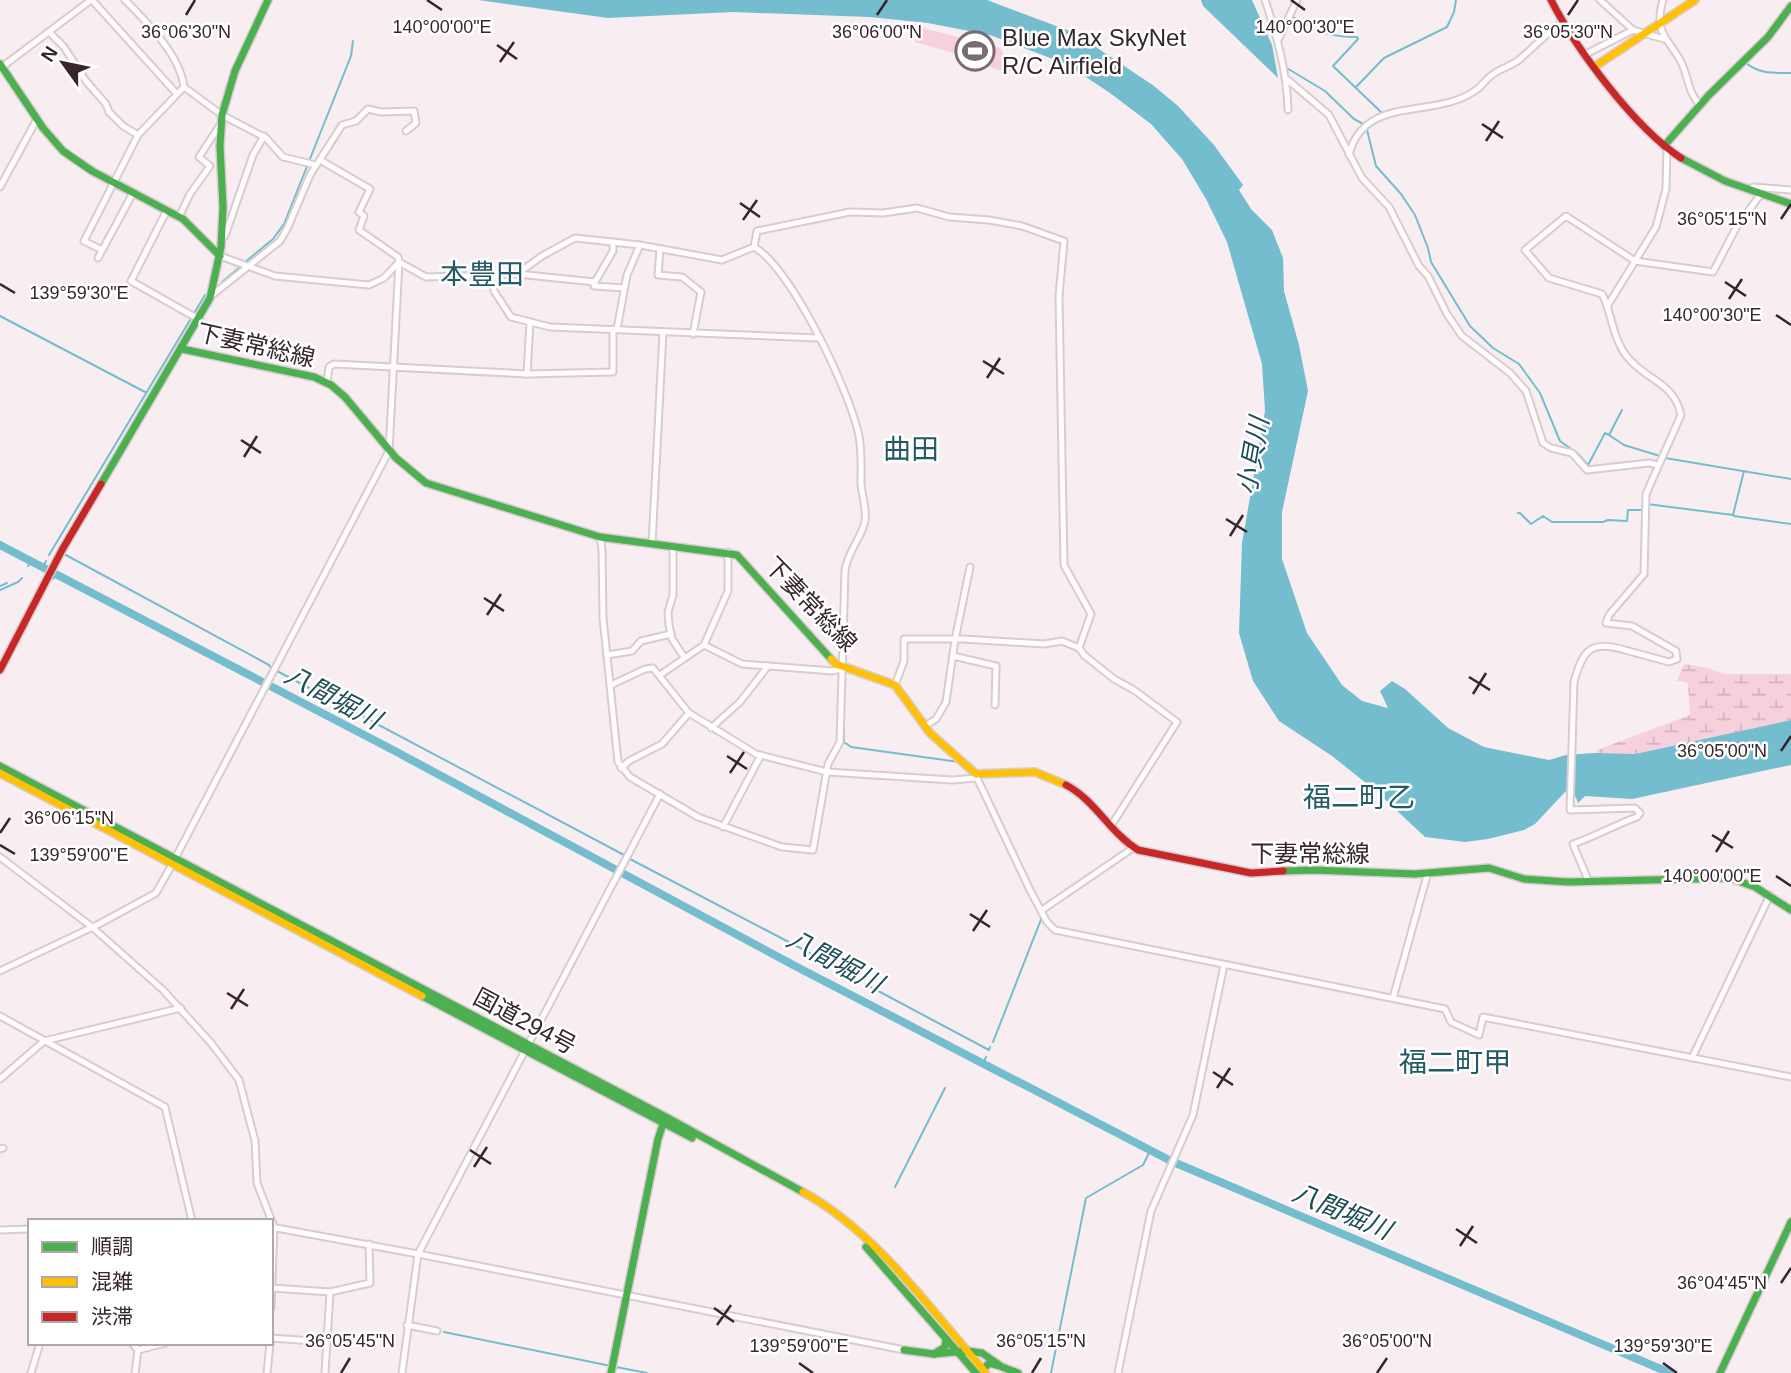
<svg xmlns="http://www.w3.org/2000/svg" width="1791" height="1373" font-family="Arial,'Noto Sans JP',sans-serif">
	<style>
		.wetland { fill: url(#wetland-marsh) }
		.pitch { fill: #f7d0dd }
		.water { fill: #73bdcf }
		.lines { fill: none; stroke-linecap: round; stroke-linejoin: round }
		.stream { stroke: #73bdcf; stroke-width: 2 }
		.river { stroke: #73bdcf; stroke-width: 8 }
		.street-casing { stroke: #d9cbd0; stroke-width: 9 }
		.fast-casing { stroke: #d9cbd0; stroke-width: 10 }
		.slow-casing { stroke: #d9cbd0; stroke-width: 10 }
		.jam-casing { stroke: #d9cbd0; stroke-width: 10 }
		.street { stroke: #fefcfd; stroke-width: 5 }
		.fast { stroke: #4caf50; stroke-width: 7 }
		.slow { stroke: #ffc107; stroke-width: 7 }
		.jam { stroke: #c62828; stroke-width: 7 }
		.ticks { fill: none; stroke: #36262b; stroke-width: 2.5 }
		.labels { text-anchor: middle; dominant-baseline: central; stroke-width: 5; stroke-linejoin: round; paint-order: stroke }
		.poi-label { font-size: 24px; fill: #36262b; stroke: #fff; text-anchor: start }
		.street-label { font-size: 24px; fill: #36262b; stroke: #fff }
		.water-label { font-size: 26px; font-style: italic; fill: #1e4d57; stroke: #fff }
		.quarter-label { font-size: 28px; fill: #235a66; stroke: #fff }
		.ticks-label { font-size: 18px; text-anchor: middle; fill: #36262b; stroke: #fff; stroke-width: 5; stroke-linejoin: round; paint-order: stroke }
	</style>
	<defs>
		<pattern id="wetland-marsh" width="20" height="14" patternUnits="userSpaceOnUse" patternTransform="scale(1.75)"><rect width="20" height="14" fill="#f7d0dd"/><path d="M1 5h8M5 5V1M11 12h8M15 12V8" fill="none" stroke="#d4b2be"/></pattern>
	</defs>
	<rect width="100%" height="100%" fill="#f8eef1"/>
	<polygon class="wetland" points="1684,664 1708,668 1724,674 1791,674 1791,720 1635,754 1598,754 1597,750 1690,715 1688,683 1677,681"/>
	<polygon class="pitch" points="919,27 1000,48 1011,67 1009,74 957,54 915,42 916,30"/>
	<g class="water">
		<polygon points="478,0 987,0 1075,33 1154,86 1178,106 1214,145 1243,185 1239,190 1251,209 1272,230 1283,258 1284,291 1299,345 1308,391 1282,512 1282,559 1307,633 1342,685 1362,701 1388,708 1380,691 1392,681 1405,689 1448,728 1484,747 1549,760 1566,755 1594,753 1635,754 1791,720 1791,765 1632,799 1585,796 1578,803 1574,793 1566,791 1535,824 1524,830 1488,839 1465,842 1425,837 1376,791 1332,756 1279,721 1253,681 1239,633 1242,543 1265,411 1262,364 1227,242 1206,199 1182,159 1151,124 1110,93 1066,64 990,35 928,23 869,17 733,12 608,18"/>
		<polygon points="1201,0 1252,0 1272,45 1278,78 1203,6"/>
	</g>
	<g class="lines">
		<g class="stream">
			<path d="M1293 17C1315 32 1331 37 1357 37L1358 39 1333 66 1382 113"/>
			<path d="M1745 62C1758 74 1773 73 1791 73"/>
			<polyline points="1285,67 1325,91 1354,119 1365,125"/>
			<polyline points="1356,87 1384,58 1447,27 1454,12 1456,0"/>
			<polyline points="1367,130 1376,166 1401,194 1415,215 1428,248 1431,262 1470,326 1493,348 1519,364 1540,393 1560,441 1578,454 1588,465 1605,433 1609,435"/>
			<polyline points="244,263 273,239 284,224 351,56 353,41"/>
			<polyline points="222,282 240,267"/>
			<polyline points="0,316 145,392"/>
			<polyline points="1622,410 1609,435 1624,445 1660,456"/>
			<polyline points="1665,458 1791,479"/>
			<polyline points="1647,504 1733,515 1744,471"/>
			<polyline points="1518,513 1520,513 1531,524 1543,516 1552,522 1603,522 1608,520 1627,521 1628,510 1643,510 1643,506"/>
			<polyline points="1734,516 1791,524"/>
			<polyline points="64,554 269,665 271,668"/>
			<polyline points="49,555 205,295"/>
			<polyline points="28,566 32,560"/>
			<polyline points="43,567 46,561"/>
			<polyline points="53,579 56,574"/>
			<polyline points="0,586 7,583"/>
			<polyline points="0,590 18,582 22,578"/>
			<polyline points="277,671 624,855"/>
			<polyline points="844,704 844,742 851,747 959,762"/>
			<polyline points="630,859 850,974 859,981"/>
			<polyline points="1013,861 1020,875"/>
			<polyline points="865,984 989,1050 990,1047"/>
			<polyline points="993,1042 1042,917"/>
			<polyline points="983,1064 986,1057"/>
			<polyline points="895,1187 945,1088"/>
			<polyline points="444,1332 611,1366"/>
			<polyline points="616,1367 647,1373"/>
			<polyline points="1051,1373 1086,1198 1143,1165 1150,1151"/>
		</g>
		<polyline class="river" points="0,545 393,750 797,967 1171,1161 1670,1373"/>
		<g class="street-casing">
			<g id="street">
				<polyline points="92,0 177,94"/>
				<path d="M125 0C147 22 180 55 184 87L222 115 266 138 283 157 316 165"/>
				<path d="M1265 0C1277 36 1287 72 1288 110"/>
				<polyline points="1600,0 1633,30 1664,39"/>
				<path d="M1663 0C1654 32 1666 36 1680 60 1689 76 1687 92 1700 105"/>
				<polyline points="49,32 64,47 86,81 106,104 109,112 123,126 138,135"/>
				<polyline points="1278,40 1297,0"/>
				<polyline points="1584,55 1633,30"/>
				<polyline points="2,67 91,0"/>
				<polyline points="1288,80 1329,115 1362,178 1389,207 1419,266 1428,276 1447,314 1462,336 1510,373 1526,391 1543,443 1551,448 1572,453 1587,470 1649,463 1658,465"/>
				<path d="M1349 155C1364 93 1436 120 1476 90 1482 86 1486 79 1492 75 1501 68 1512 66 1520 59 1534 47 1546 34 1561 23"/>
				<polyline points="320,160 370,189 359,212 364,216 359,230 398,257 399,262 426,277 517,274 595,282 613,251 613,242"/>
				<polyline points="0,187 37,119"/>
				<polyline points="1750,190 1753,187 1791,190"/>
				<polyline points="167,210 131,281 200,320"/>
				<polyline points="179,217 190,194 210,166 199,157 220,125"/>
				<polyline points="222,238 225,236 253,155 264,136"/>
				<polyline points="754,247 757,231 850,212 883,213 917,208 949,217 989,220 1022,226 1064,241 1059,296 1064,565 1091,614 1079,648"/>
				<polyline points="660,249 658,275 682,277 701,292 693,334"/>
				<polyline points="102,250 84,241 138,135 184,87"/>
				<polyline points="220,256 275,276 369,285 384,278 399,262"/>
				<polyline points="98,258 133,193"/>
				<polyline points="493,274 494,291 511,317 550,327 818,338"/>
				<path d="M517 274 542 256 575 238 640 245 722 260 754 247C791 267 851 394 859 436 862 452 861 468 861 484 862 496 867 509 865 521 862 537 848 551 845 570L840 742 828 764 813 850 782 847 698 817 630 777 618 762 603 618 602 549 600 537"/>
				<polyline points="594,284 594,286 624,288"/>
				<polyline points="211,296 280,241 288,227 310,175 342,125 356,121 368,109 381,112 414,111 416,123 406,131"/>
				<polyline points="1608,305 1656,227 1666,189 1667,148"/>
				<polyline points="617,329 627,275 640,245"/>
				<polyline points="527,374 530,322"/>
				<polyline points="327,382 329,367 334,364 527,374 613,372 613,329"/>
				<polyline points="652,544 663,332"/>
				<polyline points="673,547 673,595 668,612 669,625 672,639 684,657"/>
				<polyline points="704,645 742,664 833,671 841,669"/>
				<polyline points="607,655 632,651 641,641 671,634"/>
				<polyline points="953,656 996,666 995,705"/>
				<polyline points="660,675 704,645 728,591 728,552"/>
				<polyline points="611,685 645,669 653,668 689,713 756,754 827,772 952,780 977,778"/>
				<polyline points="895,685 904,661 904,639 963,639 1044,644 1062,641 1079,648 1084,655 1114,679 1134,690 1177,722 1111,826"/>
				<polyline points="925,726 936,719 946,702 955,640 970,567"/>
				<polyline points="711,728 740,702 768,666"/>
				<polyline points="621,768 629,761 662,744 689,713"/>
				<polyline points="978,775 977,778 1030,890 1047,922 1055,930 1445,1009 1451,1022 1479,1035 1483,1017 1791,1077"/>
				<polyline points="723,827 761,755"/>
				<polyline points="0,857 92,927 163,990 211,1043 239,1080 255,1141 257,1183 274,1227 271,1308"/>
				<path d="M1588 880 1573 844C1596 836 1615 825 1637 817L1640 813 1635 808 1570 810 1574 682C1583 649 1591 640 1625 650 1640 654 1654 658 1669 662L1677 659 1676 651 1632 626 1606 623 1609 615 1644 574 1646 494 1681 415C1674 383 1650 382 1630 360 1612 341 1613 315 1602 294L1549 278 1525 250 1566 216 1635 261 1713 272 1737 226 1761 194"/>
				<polyline points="1042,910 1133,848"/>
				<polyline points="0,971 99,924 156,893 170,868 389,451 399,262"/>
				<polyline points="1393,998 1428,872"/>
				<polyline points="0,1016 165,1107 192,1221"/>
				<polyline points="1692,1058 1770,895"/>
				<polyline points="0,1079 44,1041 181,1008"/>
				<polyline points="0,1149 3,1148"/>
				<polyline points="271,1227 418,1254 904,1350"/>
				<polyline points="0,1230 30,1229"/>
				<polyline points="272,1288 330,1292 325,1373"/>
				<polyline points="330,1292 370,1283 369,1244"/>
				<polyline points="407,1325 437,1331"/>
				<polyline points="271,1338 327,1342"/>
				<polyline points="132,1343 138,1350 135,1373"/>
				<polyline points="138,1350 166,1343"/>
				<polyline points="31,1373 40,1343"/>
				<polyline points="267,1373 270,1343"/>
				<polyline points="402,1373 418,1254 660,794"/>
				<polyline points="1118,1373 1151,1211 1193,1115 1224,965"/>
			</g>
		</g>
		<g class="fast-casing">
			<g id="fast">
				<polyline points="0,64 43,128 63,151 92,171 183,219 220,256"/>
				<polyline points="1664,146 1709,95 1768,37 1791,6"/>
				<polyline points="1681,158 1725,181 1791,204"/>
				<polyline points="182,349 314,377 331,385 345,397 396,458 426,483 600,537 737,555 831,659"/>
				<polyline points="101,484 210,298 221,247 223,207 220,146 222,115 235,71 268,0"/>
				<polyline points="0,766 666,1117 803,1192"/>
				<polyline points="1283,871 1314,870 1415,874 1489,868 1524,879 1568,882 1730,878 1755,887 1791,910"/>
				<polyline points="422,996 692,1138"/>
				<polyline points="866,1247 976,1373"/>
				<polyline points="904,1350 934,1354 967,1351 982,1353 1002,1367 1018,1373"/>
				<polyline points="934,1354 945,1347 946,1339"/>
				<polyline points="983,1370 989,1363 1000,1366"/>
				<polyline points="611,1373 658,1139 664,1121"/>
				<polyline points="1720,1373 1791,1222"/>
			</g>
		</g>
		<g class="slow-casing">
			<g id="slow">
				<polyline points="1594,67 1695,0"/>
				<polyline points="831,659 836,664 895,685 930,733 976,774 1035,772 1066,785"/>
				<polyline points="0,773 422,996"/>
				<path d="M803 1192C876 1232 931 1310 986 1373"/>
			</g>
		</g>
		<g class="jam-casing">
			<g id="jam">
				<path d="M1551 0C1576 49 1635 128 1681 158"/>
				<polyline points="0,670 62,550 101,484"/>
				<path d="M1066 785C1095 800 1110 833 1138 850L1251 873 1283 871"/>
			</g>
		</g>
		<use href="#street" class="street"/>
		<use href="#fast" class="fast"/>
		<use href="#slow" class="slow"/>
		<use href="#jam" class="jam"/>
	</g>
	<path class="ticks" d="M427 0 442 10M1291 0 1305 10M186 15 195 0M877 15 887 0M1568 15 1578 0M497 45 517 59M500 62 514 42M1482 124 1503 138M1486 141 1499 121M740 203 760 217M1781 219 1791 204M743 220 757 200M1725 282 1746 296M0 284 15 293M1729 299 1742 279M1776 315 1791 325M983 361 1004 374M987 378 1000 358M241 440 261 453M244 457 257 436M1226 519 1247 532M1230 536 1243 515M484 598 504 611M487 615 501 594M1469 677 1490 690M1473 694 1486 673M1781 751 1791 736M727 756 747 769M730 773 744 752M0 833 10 818M1712 835 1733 848M0 845 15 854M1716 852 1729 831M1776 876 1791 886M970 914 990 927M973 931 987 910M227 993 248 1006M231 1009 244 989M1213 1072 1233 1085M1217 1088 1230 1068M470 1150 491 1164M474 1167 487 1147M1456 1229 1477 1243M1460 1246 1473 1226M1781 1283 1791 1268M714 1308 734 1322M717 1325 731 1305M799 1363 813 1373M1663 1363 1677 1373M341 1373 350 1358M1032 1373 1041 1358M1377 1373 1387 1358"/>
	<defs>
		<g id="stadium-ring" transform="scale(2.0125)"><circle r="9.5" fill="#fff" stroke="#7a6c70" stroke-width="1.5"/><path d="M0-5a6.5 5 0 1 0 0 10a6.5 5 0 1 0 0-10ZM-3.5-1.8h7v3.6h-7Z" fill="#7a6c70"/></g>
	</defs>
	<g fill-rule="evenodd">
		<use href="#stadium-ring" x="975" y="51"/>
	</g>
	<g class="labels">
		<g class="poi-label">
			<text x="1002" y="37">Blue Max SkyNet<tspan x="1002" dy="28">R/C Airfield</tspan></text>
		</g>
		<g class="street-label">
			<text transform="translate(256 345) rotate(13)">下妻常総線</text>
			<text transform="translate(811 604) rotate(46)">下妻常総線</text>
			<text x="1310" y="853">下妻常総線</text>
			<text transform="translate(525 1021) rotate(28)">国道294号</text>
		</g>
		<g class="water-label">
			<text transform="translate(1253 456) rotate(-80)">小貝川</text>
			<text transform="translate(333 697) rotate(28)">八間堀川</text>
			<text transform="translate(835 961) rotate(28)">八間堀川</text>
			<text transform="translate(1342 1211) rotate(23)">八間堀川</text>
		</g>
		<g class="quarter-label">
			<text x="482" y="274">本豊田</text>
			<text x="911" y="449">曲田</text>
			<text x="1359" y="797">福二町乙</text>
			<text x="1455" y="1062">福二町甲</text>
		</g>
	</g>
	<g class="ticks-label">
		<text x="442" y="33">140°00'00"E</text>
		<text x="1305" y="33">140°00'30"E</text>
		<text x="186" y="38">36°06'30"N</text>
		<text x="877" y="38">36°06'00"N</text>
		<text x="1568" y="38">36°05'30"N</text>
		<text x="1722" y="225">36°05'15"N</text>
		<text x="79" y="299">139°59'30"E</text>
		<text x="1712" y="321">140°00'30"E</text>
		<text x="1722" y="757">36°05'00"N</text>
		<text x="69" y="824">36°06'15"N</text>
		<text x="79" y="861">139°59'00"E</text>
		<text x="1712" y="882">140°00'00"E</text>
		<text x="1722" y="1289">36°04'45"N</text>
		<text x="350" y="1347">36°05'45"N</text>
		<text x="1041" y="1347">36°05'15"N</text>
		<text x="1387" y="1347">36°05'00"N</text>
		<text x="799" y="1352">139°59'00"E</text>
		<text x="1663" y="1352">139°59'30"E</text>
	</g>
	<rect x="28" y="1219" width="245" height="126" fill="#ffffff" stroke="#afa8aa" stroke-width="2"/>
	<rect x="42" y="1242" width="35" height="10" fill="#4caf50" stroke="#afa8aa" stroke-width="2"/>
	<text x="91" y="1254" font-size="21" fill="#36262b">順調</text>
	<rect x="42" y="1277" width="35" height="10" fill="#ffc107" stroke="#afa8aa" stroke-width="2"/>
	<text x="91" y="1289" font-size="21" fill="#36262b">混雑</text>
	<rect x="42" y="1312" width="35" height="10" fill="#c62828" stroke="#afa8aa" stroke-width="2"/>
	<text x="91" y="1324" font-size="21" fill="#36262b">渋滞</text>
	<g transform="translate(63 63) rotate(303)" stroke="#ffffff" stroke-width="5" paint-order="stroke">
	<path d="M0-5L12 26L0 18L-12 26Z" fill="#36262b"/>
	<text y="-10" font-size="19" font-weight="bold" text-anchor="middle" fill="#36262b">N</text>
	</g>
</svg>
